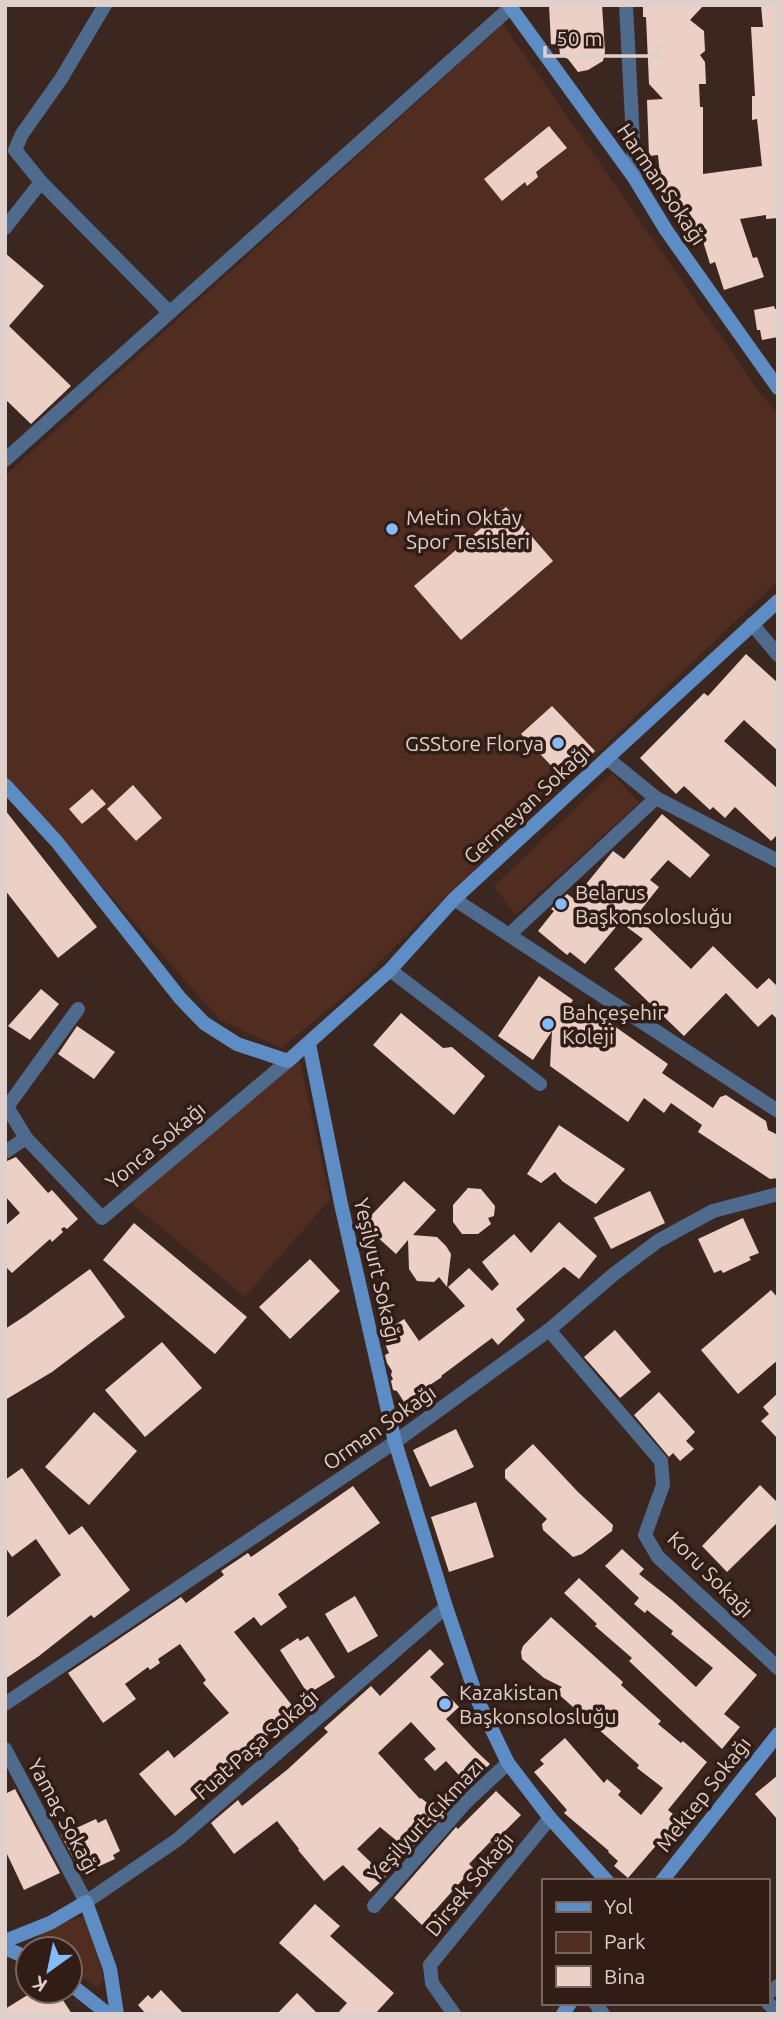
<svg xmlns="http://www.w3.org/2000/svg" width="783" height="2019" font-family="Ubuntu,sans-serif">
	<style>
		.green { fill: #512c20 }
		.building { fill: #ecd0c6 }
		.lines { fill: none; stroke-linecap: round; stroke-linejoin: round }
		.minor { stroke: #4e6b8e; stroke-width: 14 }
		.secondary { stroke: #5e8dc5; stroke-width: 14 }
		.poi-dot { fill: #86bbfb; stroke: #311d16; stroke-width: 2.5 }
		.labels { text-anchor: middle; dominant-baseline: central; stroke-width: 7; stroke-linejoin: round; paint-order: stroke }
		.street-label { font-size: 21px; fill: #dfd0cc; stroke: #311d16 }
		.poi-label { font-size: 21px; fill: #dfd0cc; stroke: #311d16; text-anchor: start }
	</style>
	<rect width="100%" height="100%" fill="#3c2620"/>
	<g class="green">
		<polygon points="503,24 758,390 778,415 778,581 423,918 351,991 281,1048 220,1020 5,776 5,476"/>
		<polygon points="612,773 639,803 515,915 494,886"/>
		<polygon points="300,1060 330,1199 245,1297 130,1202"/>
		<path d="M78 1917 84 1918 88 1924 104 1979 99 1986H95L70 1967V1949C56 1949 42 1952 36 1938L41 1933Z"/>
	</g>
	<g class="building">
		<polygon points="549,5 602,5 605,52 603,61 588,70 578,72 568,59 560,55 559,45 551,44"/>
		<polygon points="643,5 704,5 690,20 704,31 705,51 700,55 705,62 706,84 699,84 700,107 703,107 703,174 762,166 757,119 752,120 752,96 755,96 751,27 763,27 761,5 778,5 778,218 766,219 766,215 740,219 753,258 757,257 764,277 724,290 715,262 710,264 699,228 687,229 687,222 682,222 680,208 672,209 671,195 662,196 658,155 649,156 647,100 663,99 649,84 646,17 643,17"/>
		<polygon points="549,126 567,148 536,172 538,177 527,186 525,182 502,201 484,179"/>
		<polygon points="5,253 44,286 9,326 71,386 31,424 5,399"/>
		<polygon points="774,306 775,309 778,309 778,337 762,340 760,330 757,330 754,310"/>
		<polygon points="506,507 553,561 461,640 414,586"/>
		<polygon points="746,654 778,683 778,751 744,720 724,741 778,789 778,834 771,841 735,807 725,818 713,807 710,810 684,786 676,794 640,758 704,693 708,696"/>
		<polygon points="552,706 595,751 565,780 521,734"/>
		<polygon points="133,785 162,818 136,841 107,809"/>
		<polygon points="92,789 106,804 82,824 69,809"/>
		<polygon points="5,810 97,927 58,958 5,890"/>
		<polygon points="662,814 710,855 690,878 668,860 650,880 659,887 636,916 691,969 713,946 757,989 769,978 778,987 778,1020 772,1014 758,1027 726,993 684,1036 614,969 643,939 620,922 585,964 570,952 567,955 538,931 554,911 551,909 567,894 574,899 613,851 624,859"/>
		<polygon points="539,976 573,1000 563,1016 593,1011 668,1064 662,1073 713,1108 720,1097 726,1095 766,1121 768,1130 778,1135 778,1178 770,1179 698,1132 702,1125 671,1103 664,1113 644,1098 628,1122 550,1066 552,1031 533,1060 498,1036"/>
		<polygon points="41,989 59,1004 30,1040 8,1026"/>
		<polygon points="401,1013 443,1048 452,1047 485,1076 454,1115 373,1045"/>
		<polygon points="77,1026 115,1052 94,1079 58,1054"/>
		<polygon points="559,1125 625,1169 596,1204 562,1181 555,1172 541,1183 527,1174"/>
		<polygon points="16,1157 48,1193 52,1190 78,1219 67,1229 64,1227 61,1229 63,1232 52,1242 50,1239 12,1273 5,1266 5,1226 20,1213 5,1196 5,1162"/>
		<polygon points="404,1181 436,1210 413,1235 437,1237 446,1246 451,1254 447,1287 439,1277 434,1282 417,1281 409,1269 408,1240 396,1254 363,1224"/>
		<polygon points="468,1188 481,1189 495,1206 494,1216 488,1218 491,1224 478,1234 462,1234 453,1222 453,1205"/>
		<polygon points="650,1191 665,1223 611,1249 594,1218 593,1218"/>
		<polygon points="743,1218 759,1253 749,1257 751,1260 723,1273 721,1270 714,1273 698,1239"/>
		<polygon points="559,1222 597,1256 579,1279 564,1267 516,1309 525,1320 498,1345 492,1338 441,1376 442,1377 404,1402 397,1391 393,1390 391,1381 393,1379 391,1375 392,1371 387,1363 385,1355 389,1353 385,1344 391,1340 386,1331 404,1319 419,1341 465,1306 448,1287 469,1268 492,1291 499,1284 482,1262 514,1234 531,1253"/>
		<polygon points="134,1223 247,1317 215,1354 103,1260"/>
		<polygon points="310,1259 340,1291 290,1339 259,1307"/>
		<polygon points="90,1269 125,1317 52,1372 5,1400 5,1329 25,1316"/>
		<polygon points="771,1290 778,1298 778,1360 738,1394 701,1350"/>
		<polygon points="615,1330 651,1372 620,1398 584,1357"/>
		<polygon points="162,1342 202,1388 145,1437 105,1390"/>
		<polygon points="659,1392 695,1432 686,1441 694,1449 680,1461 673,1453 669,1457 634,1415"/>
		<polygon points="778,1393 778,1439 761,1421 769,1414 763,1407"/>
		<polygon points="94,1412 137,1451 89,1505 45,1467"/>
		<polygon points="456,1429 474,1467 430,1487 413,1450"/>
		<polygon points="533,1444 578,1492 613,1525 612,1531 582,1554 573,1557 543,1530 542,1524 547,1519 505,1478 505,1470"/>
		<polygon points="22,1468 69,1535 82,1526 130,1590 94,1618 91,1615 39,1656 5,1679 5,1619 61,1575 36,1539 12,1557 5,1547 5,1480"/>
		<polygon points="760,1485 778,1503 778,1522 727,1572 702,1546"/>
		<polygon points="353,1486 380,1523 278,1594 287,1607 261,1626 254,1617 234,1632 298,1713 241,1754 245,1759 175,1816 139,1774 168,1750 174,1758 229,1713 203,1683 206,1680 180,1644 158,1659 160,1663 150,1670 148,1667 125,1684 136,1699 103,1723 68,1673 181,1597 186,1603 224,1575 221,1571 248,1553 251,1557"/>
		<polygon points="476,1502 494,1557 449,1572 431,1517"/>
		<polygon points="622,1549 644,1569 639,1574 672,1600 757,1675 724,1714 740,1727 722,1749 629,1661 632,1658 595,1626 597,1624 564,1593 579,1578 696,1687 713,1668 671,1634 673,1631 647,1610 645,1613 634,1604 639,1598 605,1566"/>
		<polygon points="355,1596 378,1636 348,1653 325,1614"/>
		<polygon points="551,1617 623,1682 621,1685 661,1721 658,1724 681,1743 683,1741 707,1762 668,1810 679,1819 628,1878 614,1866 618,1861 608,1852 609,1851 564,1813 567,1810 534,1772 544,1764 540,1760 565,1738 604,1783 607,1779 621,1791 618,1795 641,1815 663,1788 637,1768 639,1765 556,1692 562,1687 544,1678 522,1659 521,1652 523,1646"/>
		<polygon points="308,1636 335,1677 308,1694 280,1650 298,1638 300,1641"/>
		<polygon points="430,1649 444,1664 430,1677 459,1707 446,1719 476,1751 490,1764 468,1785 446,1761 435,1771 424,1759 436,1749 411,1722 378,1753 420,1799 421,1798 442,1815 409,1851 380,1827 357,1849 386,1877 370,1892 343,1865 324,1881 298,1850 299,1849 277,1821 234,1854 211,1823 238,1800 242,1806 288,1769 328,1732 324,1728 371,1686 380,1696"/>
		<polygon points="778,1775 778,1820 755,1794"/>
		<polygon points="15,1789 60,1873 24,1890 7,1854 5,1854 5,1794"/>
		<polygon points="496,1791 521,1815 492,1844 490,1842 469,1864 473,1868 422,1925 394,1898 456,1827 458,1829"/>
		<polygon points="96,1819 98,1823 106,1819 120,1851 113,1855 115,1859 82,1874 61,1835"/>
		<polygon points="315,1904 340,1926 330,1936 394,1993 375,2014 337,2014 347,2003 279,1943"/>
		<polygon points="161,1990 184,2014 146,2014 138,2005 148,1995 152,1999"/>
		<polygon points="34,1991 57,1991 72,2014 5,2014 5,2009"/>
		<polygon points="297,1993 318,2014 277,2014"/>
	</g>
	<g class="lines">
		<g class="minor">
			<polyline points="105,5 61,79 22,134 15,150 41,182 169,312"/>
			<polyline points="626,5 635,179"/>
			<polyline points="5,228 41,182"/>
			<polyline points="5,460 511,7"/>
			<polyline points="752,624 778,655"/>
			<polyline points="607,758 656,798 778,861"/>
			<polyline points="454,899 778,1111"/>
			<polyline points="509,935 656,798"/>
			<polyline points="390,970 540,1084"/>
			<polyline points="26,1138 7,1107 78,1009"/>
			<polyline points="5,1152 26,1138 102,1218 288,1061"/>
			<polyline points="549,1330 661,1461 663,1485 645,1535 658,1557 778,1668"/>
			<polyline points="5,1704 395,1442 549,1330 614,1274 658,1241 713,1211 778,1194"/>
			<polyline points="5,1749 86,1902 177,1840 446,1607"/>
			<polyline points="374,1906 466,1802 508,1763"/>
			<polyline points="767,1994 778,1986"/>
			<polyline points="767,2002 778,2013"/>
			<polyline points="595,2003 603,2014"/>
			<polyline points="454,2014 432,1983 430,1965 550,1818"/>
		</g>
		<g class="secondary">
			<polyline points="509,5 635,179 666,230 778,388"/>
			<polyline points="5,785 57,842 180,998 204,1023 237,1044 288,1061 390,970 454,899 778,601"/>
			<polyline points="309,1044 341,1204 395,1442 446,1607 478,1701 508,1763 550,1818 607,1881"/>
			<polyline points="662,1881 778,1734"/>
			<polyline points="5,1941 50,1923 86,1902 110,1969 117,2014"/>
			<polyline points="5,1948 28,1958"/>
			<polyline points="70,1984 108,2014"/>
			<polyline points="563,2014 570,2003"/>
		</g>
	</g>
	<g class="poi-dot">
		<circle cx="392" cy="529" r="7"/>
		<circle cx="558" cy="743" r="7"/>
		<circle cx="561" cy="904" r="7"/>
		<circle cx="548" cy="1024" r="7"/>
		<circle cx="445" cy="1704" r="7"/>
	</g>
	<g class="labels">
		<g class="street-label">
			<text transform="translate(662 184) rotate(56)">Harman Sokağı</text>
			<text transform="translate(526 804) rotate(-43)">Germeyan Sokağı</text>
			<text transform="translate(155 1145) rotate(-40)">Yonca Sokağı</text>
			<text transform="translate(378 1270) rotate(77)">Yeşilyurt Sokağı</text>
			<text transform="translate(379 1427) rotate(-35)">Orman Sokağı</text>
			<text transform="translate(711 1574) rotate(45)">Koru Sokağı</text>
			<text transform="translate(256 1744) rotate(-41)">Fuat Paşa Sokağı</text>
			<text transform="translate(703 1794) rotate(-52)">Mektep Sokağı</text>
			<text transform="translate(64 1816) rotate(62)">Yamaç Sokağı</text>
			<text transform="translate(425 1820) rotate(-47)">Yeşilyurt Çıkmazı</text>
			<text transform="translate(469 1884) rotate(-51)">Dirsek Sokağı</text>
		</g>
		<g class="poi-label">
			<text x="406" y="517">Metin Oktay<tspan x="406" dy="24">Spor Tesisleri</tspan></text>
			<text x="544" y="743" text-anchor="end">GSStore Florya</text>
			<text x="575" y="892">Belarus<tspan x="575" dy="24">Başkonsolosluğu</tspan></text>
			<text x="562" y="1012">Bahçeşehir<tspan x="562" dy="24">Koleji</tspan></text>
			<text x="459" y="1692">Kazakistan<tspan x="459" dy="24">Başkonsolosluğu</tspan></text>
		</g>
	</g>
	<rect width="783" height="2019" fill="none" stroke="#dfd0cc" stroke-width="14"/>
	<rect x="542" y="1879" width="228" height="126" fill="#311d16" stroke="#77655f" stroke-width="2"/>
	<rect x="556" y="1902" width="35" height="10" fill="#5e8dc5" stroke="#77655f" stroke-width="2"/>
	<text x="604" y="1914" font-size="21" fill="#dfd0cc">Yol</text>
	<rect x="556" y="1932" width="35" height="21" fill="#512c20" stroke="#77655f" stroke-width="2"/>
	<text x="604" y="1949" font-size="21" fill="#dfd0cc">Park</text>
	<rect x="556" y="1966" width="35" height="21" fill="#ecd0c6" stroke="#77655f" stroke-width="2"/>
	<text x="604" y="1984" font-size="21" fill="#dfd0cc">Bina</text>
	<g transform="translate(49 1970) rotate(213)"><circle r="33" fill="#311d16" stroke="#77655f" stroke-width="2"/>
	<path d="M0-5L12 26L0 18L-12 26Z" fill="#86bbfb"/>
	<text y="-10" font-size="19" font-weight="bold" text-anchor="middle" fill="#dfd0cc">K</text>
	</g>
	<path d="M545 46v10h114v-10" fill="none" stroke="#dfd0cc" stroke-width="3.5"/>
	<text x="556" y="46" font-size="21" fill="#dfd0cc" stroke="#311d16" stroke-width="5" paint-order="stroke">50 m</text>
</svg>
